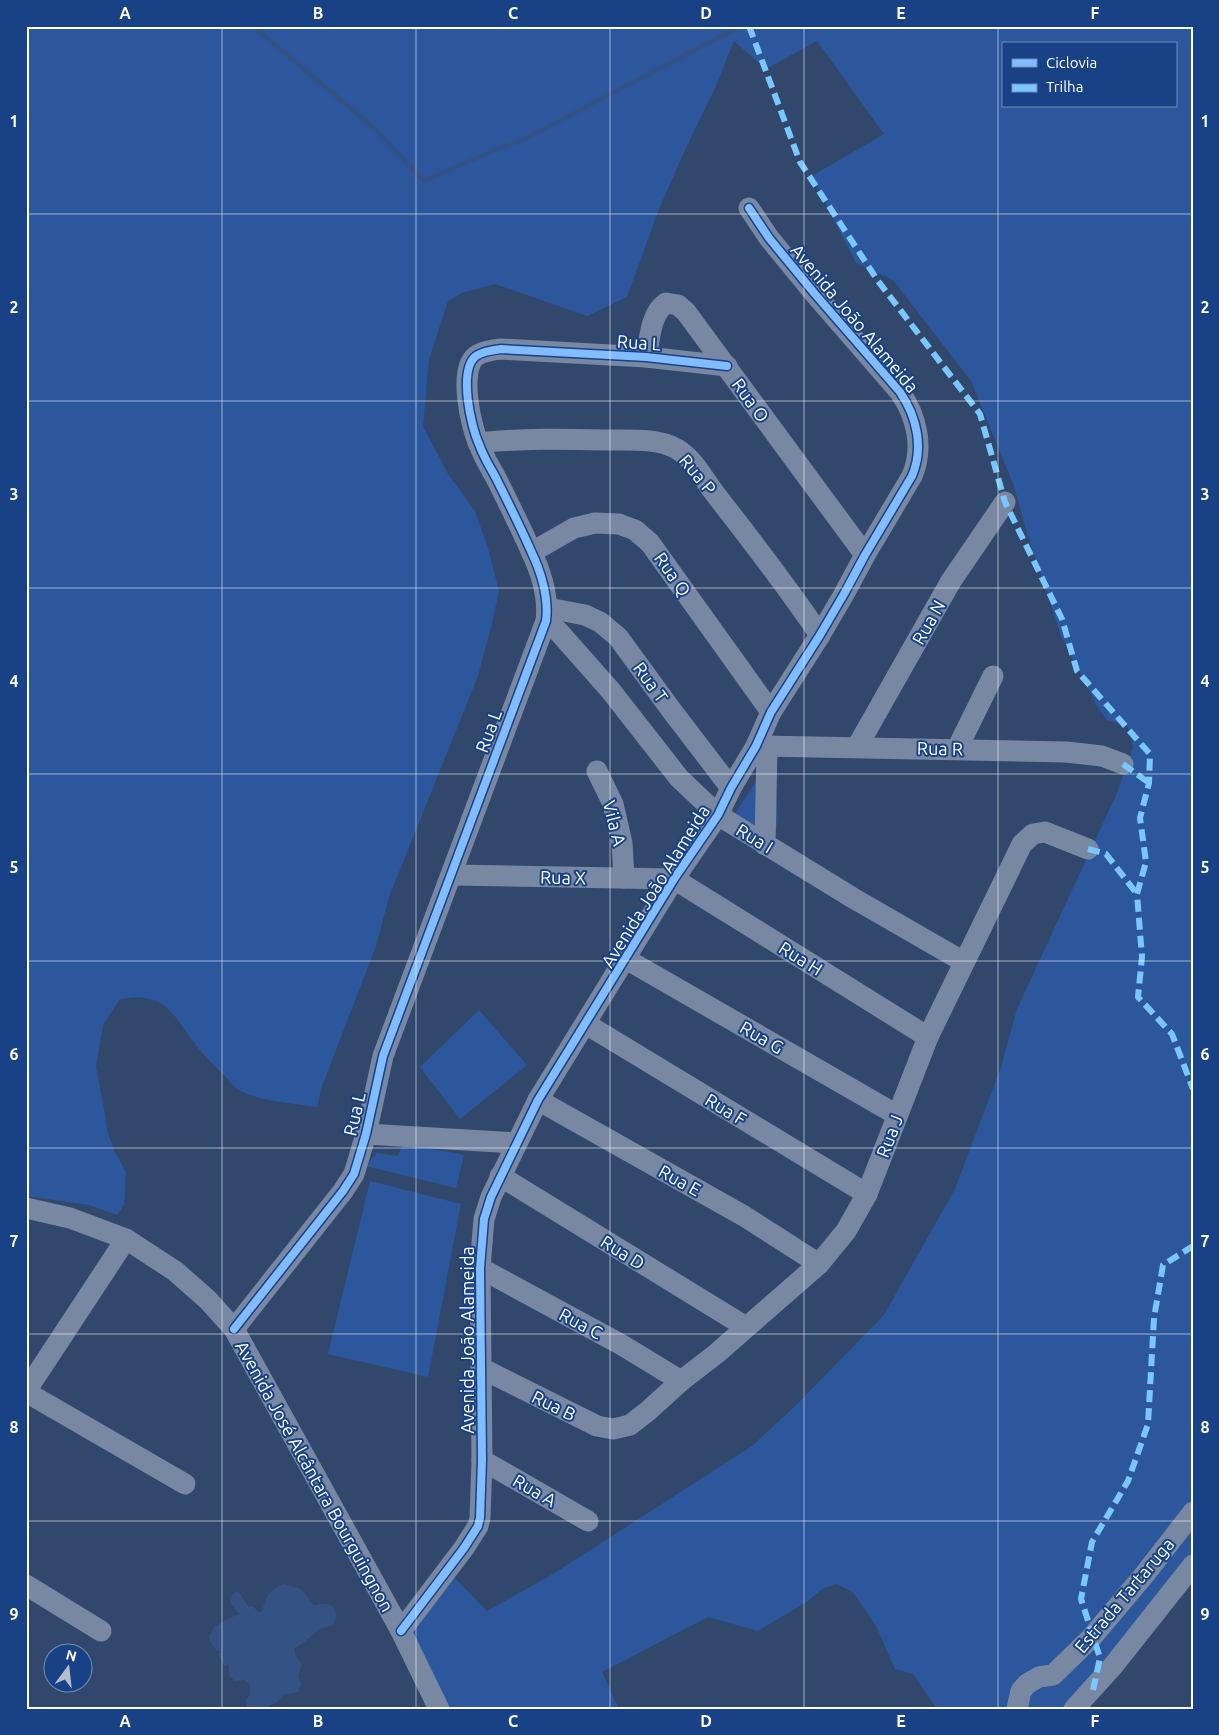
<svg xmlns="http://www.w3.org/2000/svg" width="1219" height="1735" font-family="Ubuntu,sans-serif">
	<style>
		.green { fill: #2d579c; fill-rule: evenodd }
		.water { fill: #355284 }
		.lines { fill: none; stroke-linecap: round; stroke-linejoin: round }
		.stream { stroke: #355284; stroke-width: 4.5 }
		.minor { stroke: #7988a2; stroke-width: 21 }
		.quiet { stroke: #7ac7fe; stroke-width: 6; stroke-dasharray: 12 6; stroke-linecap: butt }
		.cycleway-casing { stroke: #194185; stroke-width: 11 }
		.cycleway { stroke: #80bcff; stroke-width: 8 }
		.grid { fill: none; stroke: #fff; stroke-width: 1; stroke-opacity: 0.55 }
		.labels { text-anchor: middle; dominant-baseline: central; stroke-width: 4; stroke-linejoin: round; paint-order: stroke }
		.street-label { font-size: 18px; fill: #fff; stroke: #194185 }
		.neatline { fill: none; stroke: #fff; stroke-width: 2 }
		.grid-label { font-size: 16px; text-anchor: middle; font-weight: bold; fill: #fff }
	</style>
	<rect width="100%" height="100%" fill="#32476c"/>
	<g class="green">
		<path d="M26 26H1193V1580L1080 1709H937L913 1674 895 1669 876 1626 853 1592 836 1584 822 1589 808 1601 758 1631 708 1617 602 1672 619 1709H446L408 1641 438 1584 452 1575 487 1611 553 1574 752 1446 794 1407 884 1315 955 1189 1001 1067 1017 1009 1117 793 1133 747 1127 726 1107 720 1098 708 1061 636 1027 533 1014 486 971 381 893 280 856 263 812 176 884 134 817 41 766 69 734 41 715 88 685 150 659 209 627 297 587 316 495 284 462 293 448 301 429 359 423 426 448 474 475 511 488 548 499 591 492 623 478 676 389 897 376 946 321 1089 317 1107C293 1103 261 1102 239 1090 233 1087 228 1079 223 1074 212 1064 201 1052 192 1040 170 1009 163 992 120 999L103 1025 96 1067 105 1114 107 1131 115 1152 126 1172 124 1205 117 1215 89 1205 26 1196ZM1003 44H1175V106H1003Z"/>
		<polygon points="766,766 775,778 778,821 773,840 735,814"/>
		<polygon points="479,1010 527,1065 460,1119 420,1067"/>
		<polygon points="403,1143 464,1155 456,1188 365,1166 377,1153 398,1156"/>
		<polygon points="370,1181 461,1204 428,1377 328,1354"/>
	</g>
	<path class="water" d="M284 1584 301 1589 314 1606C330 1599 343 1609 332 1626L319 1629 307 1640 294 1649 296 1657 302 1665 298 1677 301 1684 299 1691C294 1694 292 1693 286 1694 280 1695 281 1699 277 1702 272 1705 269 1704 266 1709H247L246 1700 250 1694V1685L245 1680 235 1681 229 1676V1664L224 1666 218 1654 221 1652C214 1649 211 1645 209 1637L215 1626 236 1615H240L230 1603 233 1593 238 1591 249 1607 253 1606 258 1612H262C266 1596 268 1590 284 1584Z"/>
	<g class="lines">
		<g class="stream">
			<polyline points="253,26 375,129 424,181 509,144"/>
			<polyline points="515,144 741,26"/>
		</g>
		<g class="minor">
			<path d="M646 357C650 340 650 314 666 303L678 305 686 312 865 555"/>
			<path d="M478 443C521 438 564 439 607 440 629 440 658 438 677 449 695 460 704 480 716 495 752 541 787 587 820 635"/>
			<polyline points="532,552 574,528 595,523 619,524 635,530 650,543 771,712"/>
			<polyline points="548,608 585,615 600,622 618,637 672,711 731,788"/>
			<polyline points="546,621 558,631 611,691 679,778 718,815 853,898 964,962"/>
			<polyline points="756,746 1066,752 1102,756 1123,764"/>
			<polyline points="857,747 951,581 1005,502"/>
			<polyline points="957,749 993,676"/>
			<polyline points="597,771 613,804 622,843 624,878"/>
			<polyline points="765,845 767,747"/>
			<polyline points="452,875 674,879 928,1037"/>
			<polyline points="626,959 897,1115"/>
			<polyline points="586,1024 867,1194"/>
			<polyline points="538,1100 744,1216 819,1264"/>
			<polyline points="366,1134 516,1143"/>
			<polyline points="500,1176 746,1327"/>
			<polyline points="26,1208 70,1218 126,1239 175,1271 208,1300 234,1329 401,1631 439,1709"/>
			<polyline points="480,1268 622,1345 681,1381"/>
			<path d="M234 1329 343 1191 354 1174 366 1134 383 1056 546 621C549 597 541 572 531 551 520 526 508 502 496 478 490 467 483 456 479 444 471 427 458 370 476 356 483 351 493 350 501 349L646 357 727 366"/>
			<polyline points="481,1368 597,1426 613,1429 622,1427 630,1425 648,1411 681,1381 716,1354 819,1264 846,1231 867,1194 928,1037 1022,844 1033,834 1045,832 1088,849"/>
			<polyline points="26,1391 126,1239"/>
			<polyline points="26,1392 185,1484"/>
			<polyline points="482,1460 588,1521"/>
			<polyline points="26,1585 101,1631"/>
			<path d="M401 1631 464 1548 478 1526 480 1518 482 1460 480 1268 484 1219 491 1197 538 1100 674 879 718 815 731 788 756 746 771 712 820 635 844 594 865 555 912 476C924 448 917 417 900 392L815 294 769 238 749 208"/>
			<polyline points="1017,1709 1021,1691 1027,1684 1039,1677 1053,1675 1092,1637 1145,1574 1193,1512"/>
			<polyline points="1074,1709 1113,1666 1193,1565"/>
		</g>
		<g class="quiet">
			<polyline points="749,26 800,162 878,281 980,414 1005,502 1062,619 1077,671 1150,754 1149,783 1140,818 1146,862 1137,894 1142,957 1138,997 1172,1034 1193,1089"/>
			<polyline points="1123,764 1149,783"/>
			<polyline points="1088,849 1106,854 1137,894"/>
			<polyline points="1093,1690 1100,1658 1081,1599 1092,1542 1128,1481 1148,1424 1154,1318 1163,1265 1193,1246"/>
		</g>
		<g class="cycleway-casing">
			<g id="cycleway">
				<path d="M234 1329 343 1191 354 1174 366 1134 383 1056 546 621C549 597 541 572 531 551 520 526 508 502 496 478 490 467 483 456 479 444 471 427 458 370 476 356 483 351 493 350 501 349L646 357 727 366"/>
				<path d="M401 1631 464 1548 478 1526 480 1518 482 1460 480 1268 484 1219 491 1197 538 1100 674 879 718 815 731 788 756 746 771 712 820 635 844 594 865 555 912 476C924 448 917 417 900 392L815 294 769 238 749 208"/>
			</g>
		</g>
		<use href="#cycleway" class="cycleway"/>
	</g>
	<path class="grid" d="M222 26V1709M416 26V1709M610 26V1709M804 26V1709M998 26V1709M26 214H1193M26 401H1193M26 588H1193M26 774H1193M26 961H1193M26 1148H1193M26 1334H1193M26 1521H1193"/>
	<g class="labels">
		<g class="street-label">
			<text transform="translate(855 318) rotate(50)">Avenida João Alameida</text>
			<text transform="translate(639 342) rotate(4)">Rua L</text>
			<text transform="translate(751 400) rotate(54)">Rua O</text>
			<text transform="translate(698 474) rotate(50)">Rua P</text>
			<text transform="translate(673 574) rotate(55)">Rua Q</text>
			<text transform="translate(928 622) rotate(-60)">Rua N</text>
			<text transform="translate(651 682) rotate(54)">Rua T</text>
			<text transform="translate(488 731) rotate(-70)">Rua L</text>
			<text transform="translate(940 748) rotate(1)">Rua R</text>
			<text transform="translate(615 823) rotate(76)">Vila A</text>
			<text transform="translate(755 838) rotate(31)">Rua I</text>
			<text transform="translate(563 877) rotate(1)">Rua X</text>
			<text transform="translate(655 886) rotate(-58)">Avenida João Alameida</text>
			<text transform="translate(801 958) rotate(32)">Rua H</text>
			<text transform="translate(762 1037) rotate(30)">Rua G</text>
			<text transform="translate(726 1109) rotate(31)">Rua F</text>
			<text transform="translate(354 1114) rotate(-77)">Rua L</text>
			<text transform="translate(889 1136) rotate(-69)">Rua J</text>
			<text transform="translate(680 1180) rotate(29)">Rua E</text>
			<text transform="translate(623 1252) rotate(32)">Rua D</text>
			<text transform="translate(581 1323) rotate(28)">Rua C</text>
			<text transform="translate(467 1340) rotate(-90)">Avenida João Alameida</text>
			<text transform="translate(554 1405) rotate(26)">Rua B</text>
			<text transform="translate(315 1476) rotate(61)">Avenida José Alcântara Bourguingnon</text>
			<text transform="translate(535 1490) rotate(30)">Rua A</text>
			<text transform="translate(1124 1595) rotate(-50)">Estrada Tartaruga</text>
		</g>
	</g>
	<rect width="1219" height="1735" fill="none" stroke="#194185" stroke-width="55"/>
	<rect x="1002" y="42" width="175" height="65" fill="#194185" stroke="#758db6"/>
	<rect x="1012" y="59" width="25" height="8" fill="#80bcff" stroke="#758db6"/>
	<text x="1046" y="68" font-size="15" fill="#ffffff">Ciclovia</text>
	<rect x="1012" y="84" width="25" height="8" fill="#7ac7fe" stroke="#758db6"/>
	<text x="1046" y="92" font-size="15" fill="#ffffff">Trilha</text>
	<g transform="translate(68 1668) rotate(15)"><circle r="24" fill="#194185" stroke="#758db6"/>
	<path d="M0-4L9 19L0 12L-9 19Z" fill="#b7bfcc"/>
	<text y="-8" font-size="14" font-weight="bold" text-anchor="middle" fill="#ffffff">N</text>
	</g>
	<rect x="28" y="28" width="1164" height="1680" class="neatline"/>
	<g class="grid-label">
		<text x="125" y="19">A</text>
		<text x="318" y="19">B</text>
		<text x="513" y="19">C</text>
		<text x="706" y="19">D</text>
		<text x="901" y="19">E</text>
		<text x="1095" y="19">F</text>
		<text x="14" y="127">1</text>
		<text x="1205" y="127">1</text>
		<text x="14" y="313">2</text>
		<text x="1205" y="313">2</text>
		<text x="14" y="500">3</text>
		<text x="1205" y="500">3</text>
		<text x="14" y="687">4</text>
		<text x="1205" y="687">4</text>
		<text x="14" y="873">5</text>
		<text x="1205" y="873">5</text>
		<text x="14" y="1060">6</text>
		<text x="1205" y="1060">6</text>
		<text x="14" y="1247">7</text>
		<text x="1205" y="1247">7</text>
		<text x="14" y="1433">8</text>
		<text x="1205" y="1433">8</text>
		<text x="14" y="1620">9</text>
		<text x="1205" y="1620">9</text>
		<text x="125" y="1727">A</text>
		<text x="318" y="1727">B</text>
		<text x="513" y="1727">C</text>
		<text x="706" y="1727">D</text>
		<text x="901" y="1727">E</text>
		<text x="1095" y="1727">F</text>
	</g>
</svg>
